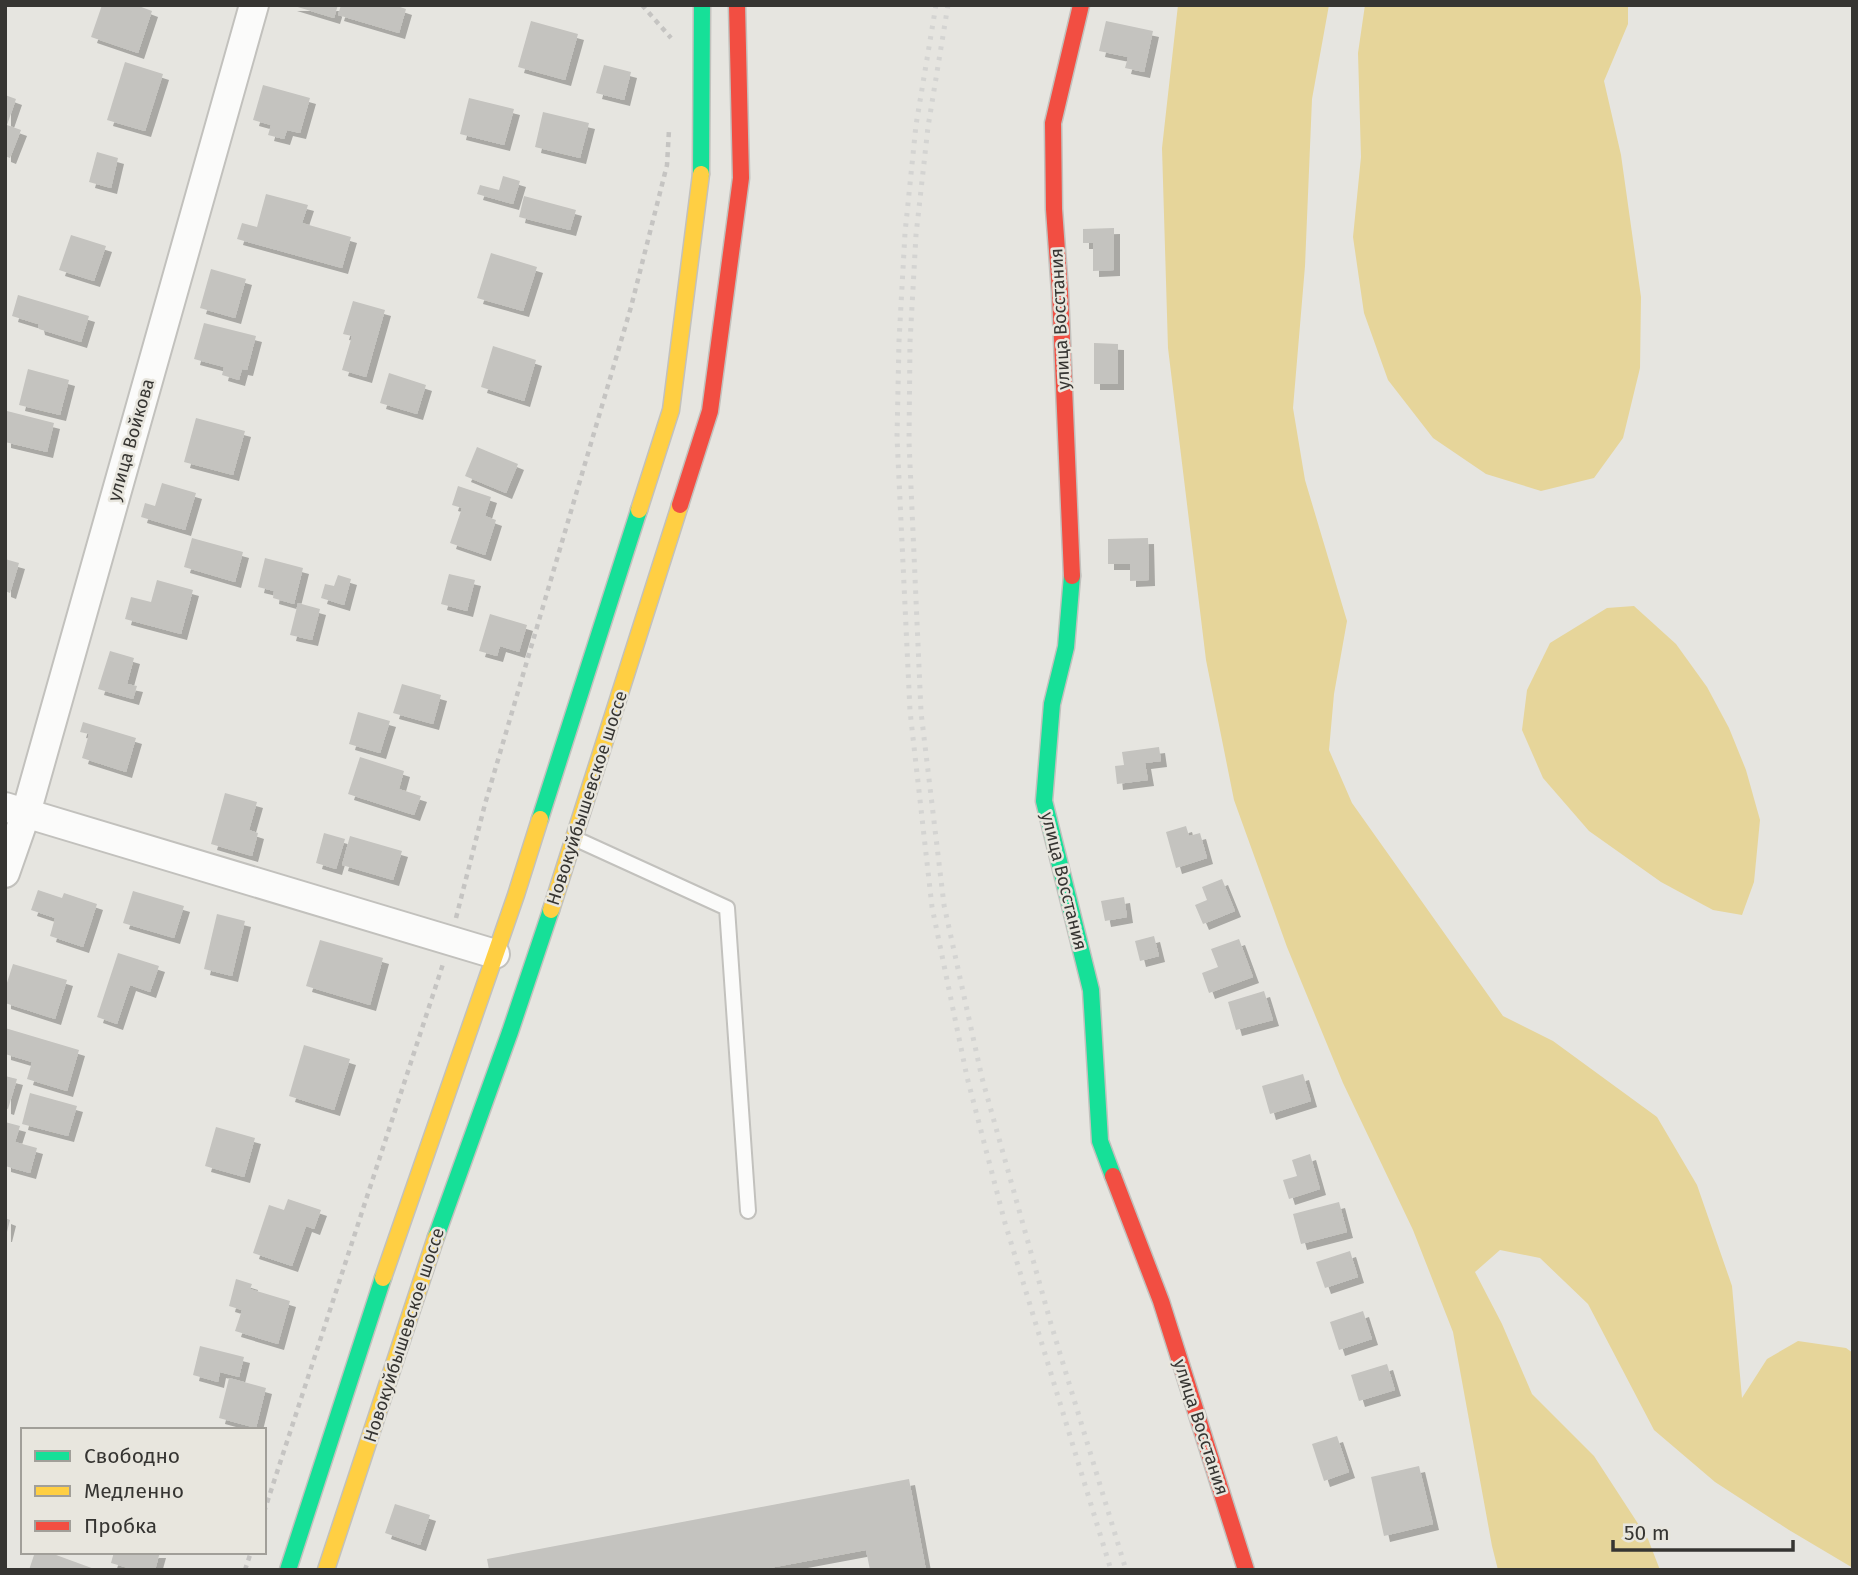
<svg xmlns="http://www.w3.org/2000/svg" width="1858" height="1575" font-family="'Fira Sans',sans-serif">
	<style>
		.water { fill: #e6d59a }
		.building { fill: #c4c3bf; filter: url(#shadow) }
		.lines { fill: none; stroke-linecap: round; stroke-linejoin: round }
		.lane-casing { stroke: #c2c1bd; stroke-width: 18 }
		.street-casing { stroke: #c2c1bd; stroke-width: 32 }
		.fast-casing { stroke: #c2c1bd; stroke-width: 19 }
		.slow-casing { stroke: #c2c1bd; stroke-width: 19 }
		.jam-casing { stroke: #c2c1bd; stroke-width: 19 }
		.path { stroke: #c5c4c2; stroke-width: 4.5; stroke-dasharray: 5 5; stroke-linecap: butt }
		.lane { stroke: #fbfbfa; stroke-width: 14 }
		.street { stroke: #fbfbfa; stroke-width: 28 }
		.fast { stroke: #16e098; stroke-width: 16 }
		.slow { stroke: #ffcf43; stroke-width: 16 }
		.jam { stroke: #f24e42; stroke-width: 16 }
		.rail { stroke: #d4d4d2; stroke-width: 5; stroke-dasharray: 3.5 7; stroke-linecap: butt }
		.labels { text-anchor: middle; dominant-baseline: central; stroke-width: 5; stroke-linejoin: round; paint-order: stroke }
		.street-label { font-size: 18px; fill: #363532; stroke: #e8e6de }
	</style>
	<defs>
		<filter id="shadow"><feDropShadow dx="6" dy="6" stdDeviation="0" flood-color="#0004"/></filter>
	</defs>
	<rect width="100%" height="100%" fill="#e6e5e0"/>
	<g class="water">
		<polygon points="1178,5 1329,5 1312,99 1305,266 1293,408 1305,480 1347,621 1334,694 1329,750 1352,803 1503,1016 1553,1041 1657,1117 1697,1185 1732,1286 1742,1398 1767,1359 1798,1341 1846,1348 1853,1353 1853,1568 1789,1530 1715,1482 1654,1430 1588,1304 1540,1258 1500,1250 1475,1272 1502,1324 1532,1394 1594,1456 1648,1539 1660,1570 1498,1570 1492,1546 1453,1332 1413,1230 1343,1083 1287,947 1234,800 1206,660 1168,348 1162,148"/>
		<polygon points="1365,5 1628,5 1628,24 1604,81 1621,155 1641,297 1640,368 1623,438 1594,478 1541,491 1486,474 1433,438 1388,380 1364,313 1353,237 1361,157 1358,53"/>
		<polygon points="1634,606 1676,644 1707,687 1729,728 1746,770 1760,820 1754,882 1742,915 1713,910 1661,882 1589,831 1543,778 1522,730 1527,690 1550,643 1607,608"/>
	</g>
	<g class="building">
		<polygon points="102,5 136,5 152,11 138,53 91,37"/>
		<polygon points="291,5 338,5 334,18"/>
		<polygon points="341,5 394,5 406,9 399,33 338,15"/>
		<polygon points="531,21 578,34 565,80 518,67"/>
		<polygon points="1106,21 1153,31 1144,72 1125,68 1128,57 1099,51"/>
		<polygon points="125,62 163,74 145,131 107,120"/>
		<polygon points="604,65 631,72 624,100 596,93"/>
		<polygon points="263,85 310,98 300,133 287,130 284,139 268,135 271,125 253,120"/>
		<polygon points="5,95 16,99 7,125 21,130 10,158 5,156"/>
		<polygon points="469,98 514,109 504,145 460,134"/>
		<polygon points="543,112 589,123 580,158 535,147"/>
		<polygon points="97,152 118,158 111,188 89,182"/>
		<polygon points="503,176 520,181 513,204 477,194 480,185 499,190"/>
		<polygon points="266,194 308,205 302,223 351,237 342,268 237,239 242,223 257,227"/>
		<polygon points="524,196 576,210 570,230 519,217"/>
		<polygon points="1114,228 1114,270 1093,271 1093,243 1083,243 1083,229"/>
		<polygon points="71,235 106,246 94,281 59,270"/>
		<polygon points="491,253 537,267 523,311 477,298"/>
		<polygon points="211,269 246,279 235,318 200,308"/>
		<polygon points="18,295 89,316 81,342 39,329 38,324 12,316"/>
		<polygon points="353,301 385,310 366,377 342,370 352,336 343,334"/>
		<polygon points="204,323 256,336 247,370 242,369 239,380 222,375 224,367 194,359"/>
		<polygon points="1094,343 1118,344 1118,384 1094,384"/>
		<polygon points="493,346 536,360 524,401 481,387"/>
		<polygon points="28,369 69,380 60,415 19,405"/>
		<polygon points="389,373 426,385 417,414 380,403"/>
		<polygon points="7,411 54,423 47,452 5,442 5,420"/>
		<polygon points="196,418 245,431 233,475 184,462"/>
		<polygon points="477,447 518,464 506,493 465,476"/>
		<polygon points="162,483 196,493 185,530 141,517 145,503 155,506"/>
		<polygon points="458,486 491,497 485,516 496,520 485,555 450,543 462,508 452,505"/>
		<polygon points="192,538 243,552 235,582 184,567"/>
		<polygon points="1148,538 1149,580 1130,581 1130,564 1108,564 1108,539"/>
		<polygon points="265,558 303,568 294,604 273,598 274,591 258,587"/>
		<polygon points="5,559 19,563 10,593 5,591"/>
		<polygon points="449,574 475,580 467,611 441,604"/>
		<polygon points="338,575 351,579 344,605 321,598 325,584 334,586"/>
		<polygon points="157,580 193,590 181,634 125,619 131,597 151,602"/>
		<polygon points="298,603 320,609 312,640 290,635"/>
		<polygon points="490,614 527,625 519,652 500,646 497,656 479,651"/>
		<polygon points="110,651 134,658 127,684 137,686 133,699 98,689"/>
		<polygon points="402,684 441,695 433,724 393,713"/>
		<polygon points="358,712 390,721 380,753 349,744"/>
		<polygon points="83,722 136,738 126,772 82,758 89,734 80,732"/>
		<polygon points="1159,747 1161,761 1145,763 1148,780 1117,784 1115,766 1124,765 1122,752"/>
		<polygon points="360,757 404,771 399,789 421,796 414,815 348,794"/>
		<polygon points="225,793 257,802 249,830 258,833 252,856 211,844"/>
		<polygon points="1186,826 1189,836 1200,833 1207,858 1176,868 1166,832"/>
		<polygon points="324,833 345,839 336,869 316,863"/>
		<polygon points="350,836 402,851 393,880 342,865"/>
		<polygon points="1222,879 1235,911 1203,924 1195,905 1207,900 1202,887"/>
		<polygon points="38,890 62,898 64,893 97,904 83,947 50,936 55,918 31,910"/>
		<polygon points="133,891 184,906 174,938 123,923"/>
		<polygon points="1124,897 1127,917 1105,921 1101,901"/>
		<polygon points="217,914 245,921 232,976 204,969"/>
		<polygon points="1154,936 1159,956 1140,961 1135,941"/>
		<polygon points="1239,939 1253,977 1209,993 1202,973 1218,967 1211,949"/>
		<polygon points="320,940 383,958 370,1005 306,986"/>
		<polygon points="118,953 159,966 150,992 130,985 117,1024 97,1017"/>
		<polygon points="13,964 67,980 55,1019 5,1003 5,989"/>
		<polygon points="1264,991 1273,1020 1236,1030 1228,1002"/>
		<polygon points="5,1028 79,1050 67,1091 27,1079 32,1062 5,1054"/>
		<polygon points="304,1045 350,1059 334,1110 289,1096"/>
		<polygon points="1303,1074 1311,1101 1270,1114 1262,1086"/>
		<polygon points="5,1076 17,1079 8,1109 5,1108"/>
		<polygon points="30,1093 77,1106 68,1136 22,1124"/>
		<polygon points="5,1122 20,1126 15,1142 37,1148 30,1173 5,1166"/>
		<polygon points="216,1127 255,1138 244,1177 205,1166"/>
		<polygon points="1310,1154 1320,1189 1289,1199 1283,1180 1297,1176 1292,1160"/>
		<polygon points="288,1199 321,1210 314,1229 306,1226 292,1266 253,1253 269,1205 284,1210"/>
		<polygon points="1339,1202 1347,1232 1301,1244 1293,1214"/>
		<polygon points="5,1218 10,1220 6,1236 5,1236"/>
		<polygon points="1350,1251 1358,1277 1325,1288 1316,1262"/>
		<polygon points="236,1279 252,1284 250,1289 290,1301 278,1344 235,1331 242,1310 229,1306"/>
		<polygon points="1363,1311 1372,1339 1339,1350 1330,1322"/>
		<polygon points="200,1346 244,1357 239,1377 220,1372 218,1382 193,1375"/>
		<polygon points="1387,1364 1395,1390 1359,1401 1351,1375"/>
		<polygon points="229,1378 266,1388 256,1428 219,1418"/>
		<polygon points="1337,1436 1349,1472 1324,1481 1312,1444"/>
		<polygon points="1419,1466 1433,1524 1384,1536 1371,1477"/>
		<polygon points="909,1479 926,1570 870,1570 866,1550 759,1570 489,1570 487,1559"/>
		<polygon points="395,1504 430,1515 420,1545 385,1533"/>
		<polygon points="35,1552 48,1552 97,1570 29,1570"/>
		<polygon points="114,1552 160,1552 155,1570 135,1570 111,1563"/>
	</g>
	<g class="lines">
		<g class="lane-casing">
			<polyline id="lane" points="576,839 727,908 748,1211"/>
		</g>
		<g class="street-casing">
			<g id="street">
				<polyline points="5,807 495,954"/>
				<polyline points="5,873 26,813 254,5"/>
			</g>
		</g>
		<g class="fast-casing">
			<g id="fast">
				<polyline points="701,174 702,5"/>
				<polyline points="1072,576 1066,647 1052,704 1044,801 1091,990 1100,1141 1113,1176"/>
				<polyline points="540,819 639,510"/>
				<polyline points="436,1237 510,1032 551,910"/>
				<polyline points="288,1570 383,1278"/>
			</g>
		</g>
		<g class="slow-casing">
			<g id="slow">
				<polyline points="639,510 671,410 701,174"/>
				<polyline points="551,910 680,505"/>
				<polyline points="383,1278 516,895 540,819"/>
				<polyline points="326,1570 436,1237"/>
			</g>
		</g>
		<g class="jam-casing">
			<g id="jam">
				<polyline points="680,505 710,411 741,178 737,5"/>
				<polyline points="1072,576 1060,292 1054,209 1053,123 1081,5"/>
				<polyline points="1113,1176 1161,1301 1246,1570"/>
			</g>
		</g>
		<g class="path">
			<polyline points="642,5 671,38"/>
			<polyline points="456,918 485,804 631,307 667,165 669,130"/>
			<polyline points="264,1512 443,964"/>
			<polyline points="245,1570 251,1552"/>
		</g>
		<use href="#lane" class="lane"/>
		<use href="#street" class="street"/>
		<use href="#fast" class="fast"/>
		<use href="#slow" class="slow"/>
		<use href="#jam" class="jam"/>
		<g class="rail">
			<polyline points="936,5 916,125 905,233 899,341 897,437 910,711 932,907 967,1077 1005,1223 1111,1570"/>
			<polyline points="948,5 928,127 916,235 910,342 909,442 921,712 944,905 982,1078 1051,1324 1126,1570"/>
		</g>
	</g>
	<g class="labels">
		<g class="street-label">
			<text transform="translate(1060 319) rotate(-93)">улица Восстания</text>
			<text transform="translate(131 440) rotate(-74)">улица Войкова</text>
			<text transform="translate(587 798) rotate(-72)">Новокуйбышевское шоссе</text>
			<text transform="translate(1064 881) rotate(76)">улица Восстания</text>
			<text transform="translate(404 1335) rotate(-72)">Новокуйбышевское шоссе</text>
			<text transform="translate(1201 1427) rotate(72)">улица Восстания</text>
		</g>
	</g>
	<rect width="1858" height="1575" fill="none" stroke="#363532" stroke-width="14"/>
	<rect x="21" y="1428" width="245" height="126" fill="#e8e6de" stroke="#a19f99" stroke-width="2"/>
	<rect x="35" y="1451" width="35" height="10" fill="#16e098" stroke="#a19f99" stroke-width="2"/>
	<text x="84" y="1463" font-size="21" fill="#363532">Свободно</text>
	<rect x="35" y="1486" width="35" height="10" fill="#ffcf43" stroke="#a19f99" stroke-width="2"/>
	<text x="84" y="1498" font-size="21" fill="#363532">Медленно</text>
	<rect x="35" y="1521" width="35" height="10" fill="#f24e42" stroke="#a19f99" stroke-width="2"/>
	<text x="84" y="1533" font-size="21" fill="#363532">Пробка</text>
	<path d="M1613 1540v10h180v-10" fill="none" stroke="#363532" stroke-width="3.5"/>
	<text x="1624" y="1540" font-size="21" fill="#363532" stroke="#e8e6de" stroke-width="5" paint-order="stroke">50 m</text>
</svg>
